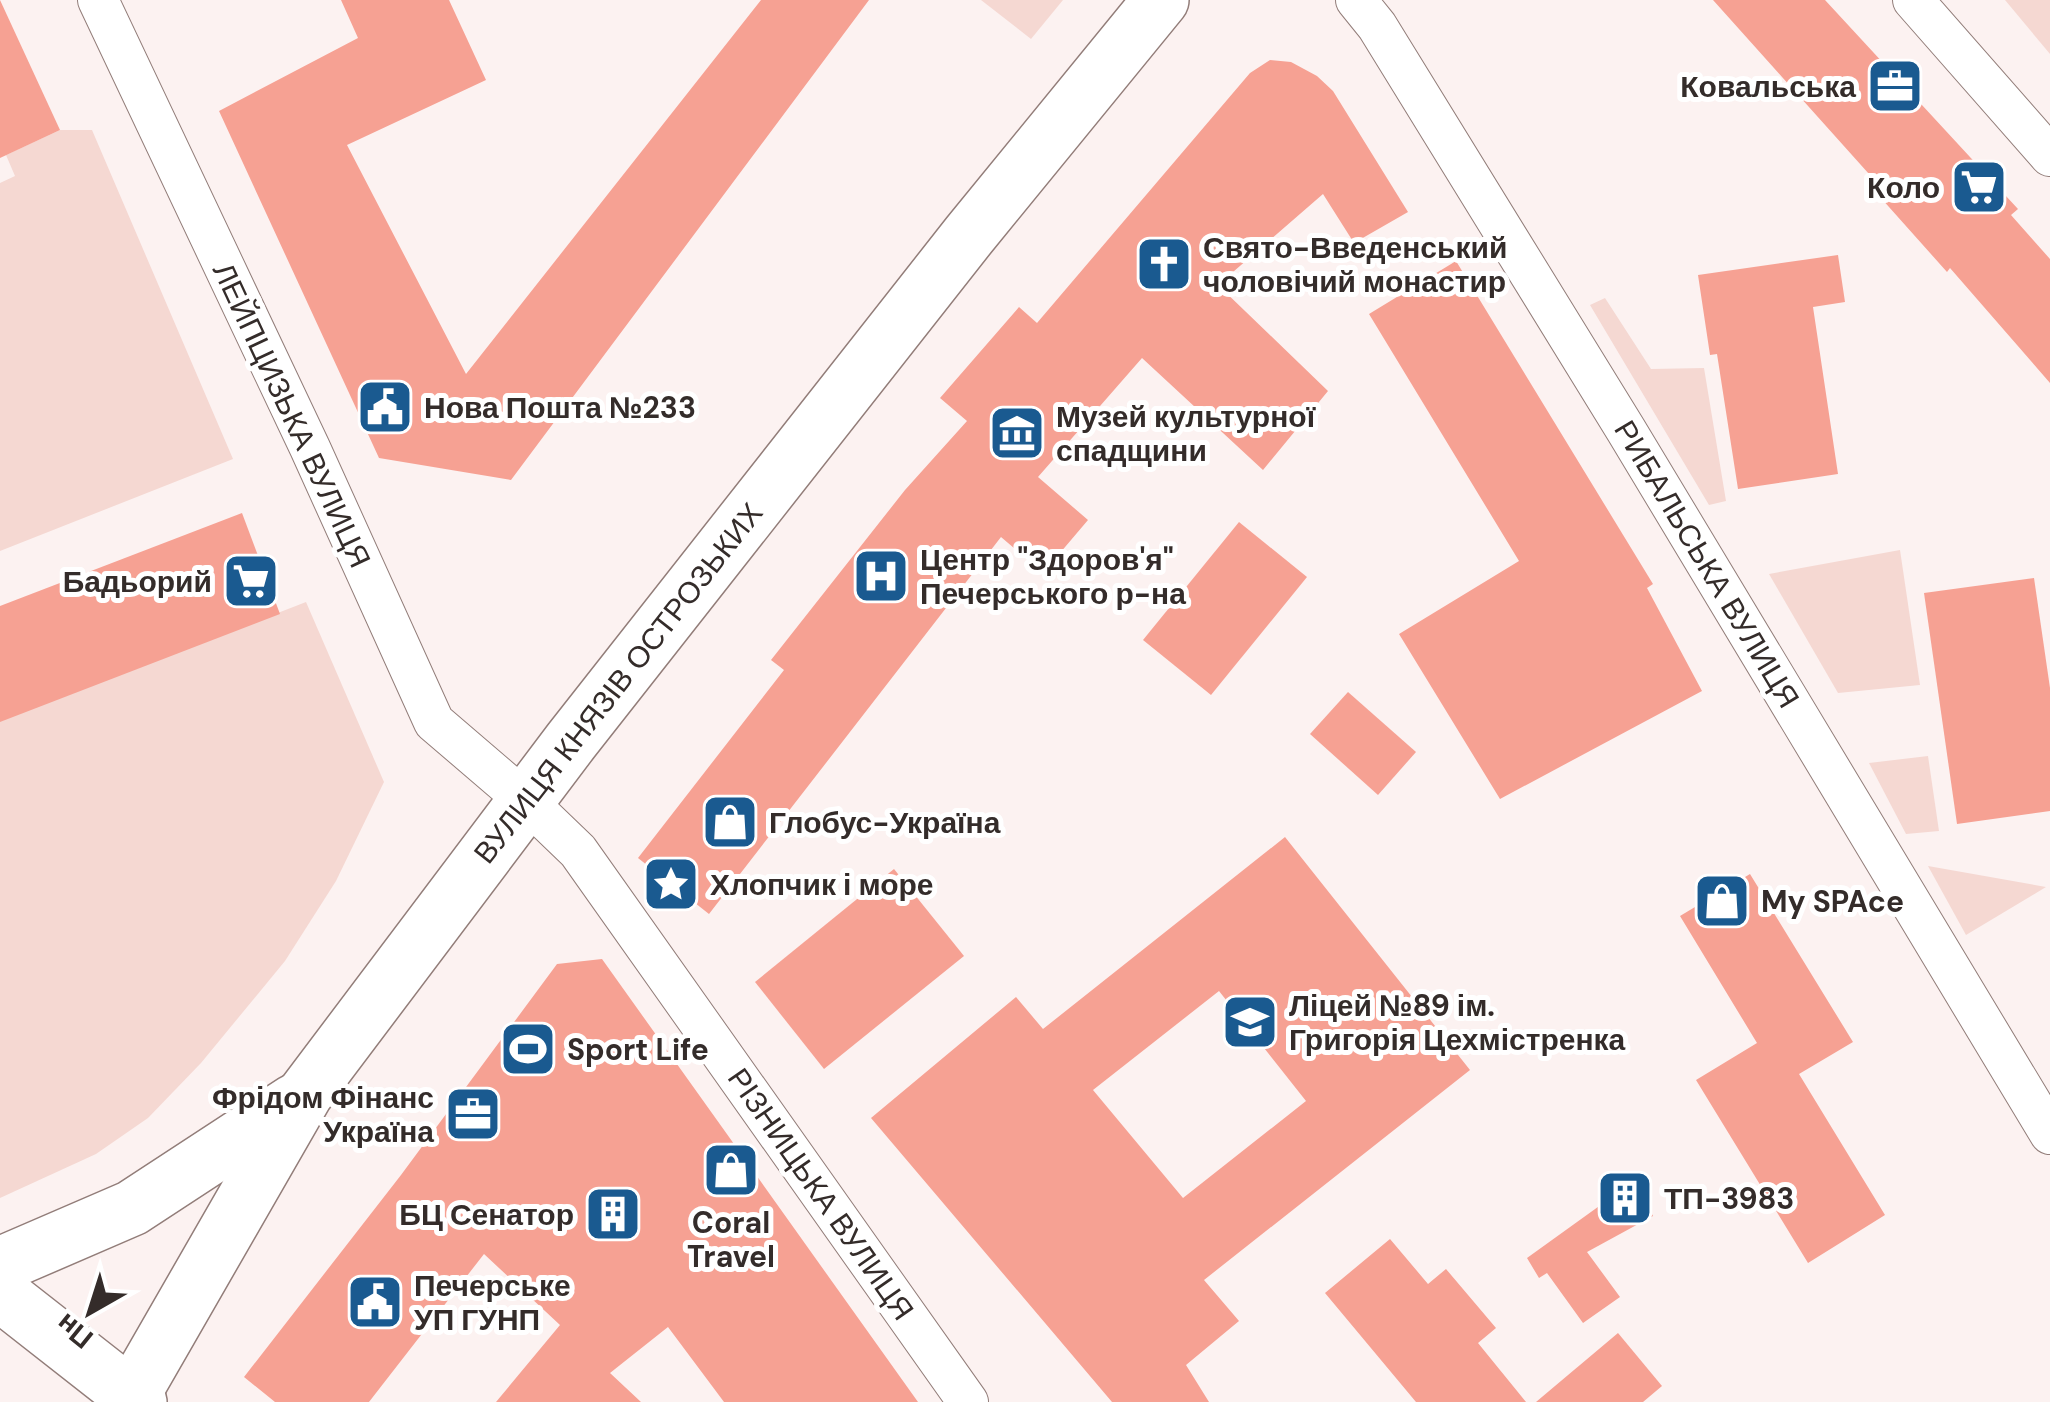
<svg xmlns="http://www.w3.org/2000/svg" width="2050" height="1402" font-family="'DM Sans',sans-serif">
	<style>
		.green { fill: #f5d8d2 }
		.building { fill: #f6a193; fill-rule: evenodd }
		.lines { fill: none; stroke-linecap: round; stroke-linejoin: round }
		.street-casing { stroke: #927d79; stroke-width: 42 }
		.secondary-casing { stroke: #927d79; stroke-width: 58 }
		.street { stroke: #fff; stroke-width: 40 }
		.secondary { stroke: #fff; stroke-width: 55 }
		.labels { text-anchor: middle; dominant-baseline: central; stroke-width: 10; stroke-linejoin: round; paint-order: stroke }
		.poi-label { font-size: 30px; font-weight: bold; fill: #342c2a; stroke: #fff; text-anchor: start }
		.street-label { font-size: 30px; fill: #342c2a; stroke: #fff }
	</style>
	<rect width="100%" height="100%" fill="#fcf2f1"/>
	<g class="green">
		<polygon points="981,0 1063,0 1031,39"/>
		<polygon points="2005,0 2050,0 2050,54"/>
		<polygon points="60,130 92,130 233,459 0,551 0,183 15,176 6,155"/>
		<polygon points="1605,298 1651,369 1704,368 1726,501 1709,505 1590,305"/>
		<polygon points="1900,550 1920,685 1838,693 1769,574"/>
		<polygon points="306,602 384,782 336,881 285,961 201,1063 148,1118 96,1154 0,1198 0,721"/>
		<polygon points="1928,756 1939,831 1906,834 1869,763"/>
		<polygon points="1928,866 2046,887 1966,935"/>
	</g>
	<g class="building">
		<polygon points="0,0 60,130 0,158"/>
		<polygon points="341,0 449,0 486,80 347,145 466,374 761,0 869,0 511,480 379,458 219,111 358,38"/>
		<polygon points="1713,0 1825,0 2018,209 2011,215 2050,259 2050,383 1950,268 1947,272 1864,179 1869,174"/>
		<polygon points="1270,60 1291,62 1317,76 1333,91 1408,212 1354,243 1323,194 1218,285 1328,391 1263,470 1142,358 1038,477 1088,520 1043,573 1001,537 709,914 638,858 784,670 771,660 905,490 967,421 940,398 1019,307 1037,323 1250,73"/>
		<polygon points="1838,255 1845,302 1813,307 1838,474 1738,489 1717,354 1710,355 1698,275"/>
		<polygon points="1456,261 1653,584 1647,588 1702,691 1500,799 1399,634 1519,561 1369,314"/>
		<polygon points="242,513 280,614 0,722 0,606"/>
		<polygon points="1239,522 1307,577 1211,695 1143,640"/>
		<polygon points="2034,578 2050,688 2050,811 1957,824 1924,593"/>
		<polygon points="1348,692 1416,752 1378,795 1310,734"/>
		<path d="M1285 837 1470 1070 1204 1280 1239 1321 1186 1365 1209 1402H1112L871 1118 1016 997 1043 1029ZM1219 991 1306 1101 1183 1198 1093 1090Z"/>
		<polygon points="894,869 964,956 824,1069 755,982"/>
		<polygon points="1750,874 1853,1042 1799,1074 1885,1215 1808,1263 1696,1080 1757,1043 1680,916"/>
		<polygon points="602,959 918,1402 724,1402 668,1327 610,1373 641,1402 496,1402 560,1325 484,1254 369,1402 275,1402 244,1377 401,1175 557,964"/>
		<polygon points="1634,1181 1653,1216 1587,1252 1620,1297 1583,1323 1547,1273 1539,1278 1527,1258"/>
		<polygon points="1390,1239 1428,1284 1446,1269 1496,1328 1478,1343 1526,1402 1416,1402 1325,1293"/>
		<polygon points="1618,1333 1662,1386 1643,1402 1536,1402"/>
	</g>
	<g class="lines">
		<g class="street-casing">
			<g id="street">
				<polyline points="98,0 310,448 434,722 525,800 578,851 968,1402"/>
				<polyline points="1356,0 1377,26 1626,430 2050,1134"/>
				<polyline points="1913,0 2050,156"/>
			</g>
		</g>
		<g class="secondary-casing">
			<g id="secondary">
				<polyline points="0,1265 132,1208 294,1102"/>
				<polyline points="0,1293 139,1402"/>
				<polyline points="128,1402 305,1094 571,741 969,235 1161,0"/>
			</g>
		</g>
		<use href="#street" class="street"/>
		<use href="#secondary" class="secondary"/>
	</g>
	<defs>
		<g id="office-square" transform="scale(2.875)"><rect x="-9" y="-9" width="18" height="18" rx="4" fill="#1a5a90" stroke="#fff"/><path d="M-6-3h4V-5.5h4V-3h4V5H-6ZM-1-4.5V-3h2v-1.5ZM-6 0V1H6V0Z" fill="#fff"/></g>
		<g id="supermarket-square" transform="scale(2.875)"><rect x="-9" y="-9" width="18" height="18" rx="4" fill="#1a5a90" stroke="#fff"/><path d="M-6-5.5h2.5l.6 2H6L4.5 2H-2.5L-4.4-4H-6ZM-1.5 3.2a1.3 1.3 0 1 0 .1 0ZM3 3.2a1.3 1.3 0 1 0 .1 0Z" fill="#fff"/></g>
		<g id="church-square" transform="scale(2.875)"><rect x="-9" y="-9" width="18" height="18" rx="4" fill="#1a5a90" stroke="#fff"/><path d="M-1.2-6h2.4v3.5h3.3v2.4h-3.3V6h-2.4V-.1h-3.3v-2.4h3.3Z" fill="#fff"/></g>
		<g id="civic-square" transform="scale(2.875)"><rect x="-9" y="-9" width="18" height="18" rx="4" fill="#1a5a90" stroke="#fff"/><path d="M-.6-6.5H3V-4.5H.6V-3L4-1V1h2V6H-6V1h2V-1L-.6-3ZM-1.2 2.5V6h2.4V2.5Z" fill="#fff"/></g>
		<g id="museum-square" transform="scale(2.875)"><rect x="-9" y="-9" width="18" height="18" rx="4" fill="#1a5a90" stroke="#fff"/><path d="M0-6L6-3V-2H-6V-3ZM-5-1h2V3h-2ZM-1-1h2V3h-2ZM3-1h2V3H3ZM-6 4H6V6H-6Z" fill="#fff"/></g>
		<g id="hospital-square" transform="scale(2.875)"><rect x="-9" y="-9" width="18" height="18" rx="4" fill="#1a5a90" stroke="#fff"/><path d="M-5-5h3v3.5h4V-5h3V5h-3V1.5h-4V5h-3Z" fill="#fff"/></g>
		<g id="shop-square" transform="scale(2.875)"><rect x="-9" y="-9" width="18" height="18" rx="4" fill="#1a5a90" stroke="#fff"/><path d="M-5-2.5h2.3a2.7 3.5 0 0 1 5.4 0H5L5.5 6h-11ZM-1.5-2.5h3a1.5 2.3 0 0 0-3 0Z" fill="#fff"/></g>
		<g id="sight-square" transform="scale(2.875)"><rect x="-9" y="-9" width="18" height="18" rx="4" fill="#1a5a90" stroke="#fff"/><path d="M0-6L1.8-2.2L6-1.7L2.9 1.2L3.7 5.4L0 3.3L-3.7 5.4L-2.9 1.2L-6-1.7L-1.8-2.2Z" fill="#fff"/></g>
		<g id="school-square" transform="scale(2.875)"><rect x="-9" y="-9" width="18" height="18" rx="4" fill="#1a5a90" stroke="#fff"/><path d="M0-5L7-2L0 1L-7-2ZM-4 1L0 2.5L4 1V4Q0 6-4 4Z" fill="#fff"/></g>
		<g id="stadium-square" transform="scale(2.875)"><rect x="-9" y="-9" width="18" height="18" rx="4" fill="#1a5a90" stroke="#fff"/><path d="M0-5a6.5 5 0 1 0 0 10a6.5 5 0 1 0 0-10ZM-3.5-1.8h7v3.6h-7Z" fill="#fff"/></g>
		<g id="building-square" transform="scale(2.875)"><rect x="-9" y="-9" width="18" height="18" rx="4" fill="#1a5a90" stroke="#fff"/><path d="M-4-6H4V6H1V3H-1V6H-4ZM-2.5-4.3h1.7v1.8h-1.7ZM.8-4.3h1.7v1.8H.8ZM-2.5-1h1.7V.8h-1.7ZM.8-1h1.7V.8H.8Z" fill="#fff"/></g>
	</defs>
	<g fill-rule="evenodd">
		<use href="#office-square" x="1895" y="86"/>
		<use href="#supermarket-square" x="1979" y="187"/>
		<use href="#church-square" x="1164" y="264"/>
		<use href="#civic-square" x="385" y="407"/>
		<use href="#museum-square" x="1017" y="433"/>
		<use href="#hospital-square" x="881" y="576"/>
		<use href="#supermarket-square" x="251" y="581"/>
		<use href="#shop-square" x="730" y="822"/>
		<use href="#sight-square" x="671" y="884"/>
		<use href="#shop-square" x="1722" y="901"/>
		<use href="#school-square" x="1250" y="1022"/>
		<use href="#stadium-square" x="528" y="1049"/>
		<use href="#office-square" x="473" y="1114"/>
		<use href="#shop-square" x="731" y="1170"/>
		<use href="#building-square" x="1625" y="1198"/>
		<use href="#building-square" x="613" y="1214"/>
		<use href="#civic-square" x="375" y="1302"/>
	</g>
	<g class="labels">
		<g class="poi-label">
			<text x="1856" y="86" text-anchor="end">Ковальська</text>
			<text x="1940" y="187" text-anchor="end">Коло</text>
			<text x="1203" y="247">Свято-Введенський<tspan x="1203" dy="34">чоловічий монастир</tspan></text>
			<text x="424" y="407">Нова Пошта №233</text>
			<text x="1056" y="416">Музей культурної<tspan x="1056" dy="34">спадщини</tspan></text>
			<text x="920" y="559">Центр "Здоров'я"<tspan x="920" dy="34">Печерського р-на</tspan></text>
			<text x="212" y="581" text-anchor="end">Бадьорий</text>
			<text x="769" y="822">Глобус-Україна</text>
			<text x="710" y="884">Хлопчик і море</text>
			<text x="1761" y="901">My SPAce</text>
			<text x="1289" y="1005">Ліцей №89 ім.<tspan x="1289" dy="34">Григорія Цехмістренка</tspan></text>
			<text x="567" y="1049">Sport Life</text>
			<text x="434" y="1097" text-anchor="end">Фрідом Фінанс<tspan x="434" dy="34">Україна</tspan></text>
			<text x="1664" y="1198">ТП-3983</text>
			<text x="574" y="1214" text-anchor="end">БЦ Сенатор</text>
			<text x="731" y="1222" text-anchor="middle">Coral<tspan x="731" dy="34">Travel</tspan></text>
			<text x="414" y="1285">Печерське<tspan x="414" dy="34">УП ГУНП</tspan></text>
		</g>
		<g class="street-label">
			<text transform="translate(292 415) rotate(65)">ЛЕЙПЦИЗЬКА ВУЛИЦЯ</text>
			<text transform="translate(1707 564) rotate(59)">РИБАЛЬСЬКА ВУЛИЦЯ</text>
			<text transform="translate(618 683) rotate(-52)">ВУЛИЦЯ КНЯЗІВ ОСТРОЗЬКИХ</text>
			<text transform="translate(821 1194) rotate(55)">РІЗНИЦЬКА ВУЛИЦЯ</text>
		</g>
	</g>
	<g transform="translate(90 1312) rotate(219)" stroke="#ffffff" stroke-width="8" paint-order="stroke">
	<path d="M0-8L18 38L0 25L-18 38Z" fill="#342c2a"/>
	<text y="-15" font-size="28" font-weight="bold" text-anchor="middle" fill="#342c2a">Пн</text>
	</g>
</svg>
